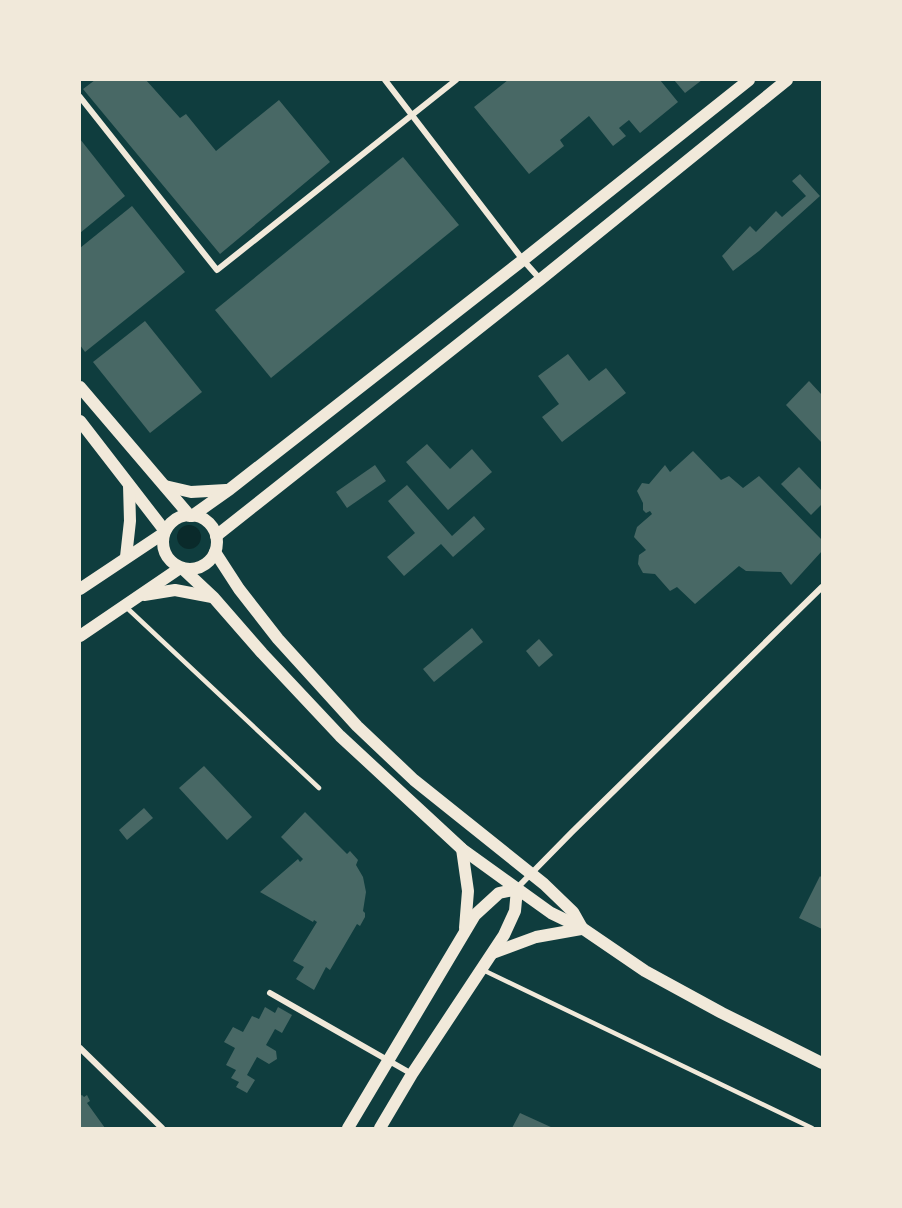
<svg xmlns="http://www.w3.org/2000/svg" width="902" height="1208" font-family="'PT Sans',sans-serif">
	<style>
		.water { fill: #0a2a2b }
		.building { fill: #486865 }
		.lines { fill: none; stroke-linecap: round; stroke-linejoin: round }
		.service { stroke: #f1e9da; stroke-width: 4.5 }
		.minor { stroke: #f1e9da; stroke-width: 6 }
		.secondary { stroke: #f1e9da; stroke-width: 12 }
	</style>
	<rect width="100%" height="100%" fill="#0f3d3e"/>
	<circle class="water" cx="189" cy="537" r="12"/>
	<g class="building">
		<polygon points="95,80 146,80 180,118 186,114 216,151 279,100 330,162 220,254 83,89"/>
		<polygon points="508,80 660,80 678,102 640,133 629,120 619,128 626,136 613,146 589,116 560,140 564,146 529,174 474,107"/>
		<polygon points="674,80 702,80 685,93"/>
		<polygon points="80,139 125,196 80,233"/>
		<polygon points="403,157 459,225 271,378 215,310"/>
		<polygon points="800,174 820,196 759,251 733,271 722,256 750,226 756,232 776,211 782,217 806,196 792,181"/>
		<polygon points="132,206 185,272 85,352 80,345 80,248"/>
		<polygon points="145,321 202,392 150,433 93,362"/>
		<polygon points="568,354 589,381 606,368 626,393 562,442 542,417 559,404 538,376"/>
		<polygon points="809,381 822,395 822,443 786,405"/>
		<polygon points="427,444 450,469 472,449 492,472 448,510 406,462"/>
		<polygon points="693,451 721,480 729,476 743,488 759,476 822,540 822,551 791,585 781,572 746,571 739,566 695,604 677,587 670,591 655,574 643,573 638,564 639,555 646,550 634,537 637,527 652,514 650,511 646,513 643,510 643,503 637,491 642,483 649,484 665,465 670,472"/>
		<polygon points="375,465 386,481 347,508 336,492"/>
		<polygon points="799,467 822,491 822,504 811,515 781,484"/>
		<polygon points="407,485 452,536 474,516 485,529 453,557 441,544 404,576 387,557 415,533 388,501"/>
		<polygon points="472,628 483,642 434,682 423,669"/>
		<polygon points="539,639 553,655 539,667 526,651"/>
		<polygon points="204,766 252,817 227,840 179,788"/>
		<polygon points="144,808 153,818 127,840 119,830"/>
		<polygon points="305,812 347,854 350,851 358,860 356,865 363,877 366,892 363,911 365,913 365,917 360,926 357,924 330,970 326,967 314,990 296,979 304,967 293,961 317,922 314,920 313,922 260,892 298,859 300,862 303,859 281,837"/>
		<polygon points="820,876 822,878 822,929 799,918"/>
		<polygon points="265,1007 275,1013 278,1007 292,1015 282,1033 275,1029 266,1045 276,1051 277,1059 269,1064 257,1057 247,1075 255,1080 247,1093 236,1087 239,1082 231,1078 236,1070 226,1065 235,1048 224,1042 233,1027 243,1032 252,1016 259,1019"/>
		<polygon points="82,1095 84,1097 87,1095 90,1101 87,1103 105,1128 80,1128 80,1096"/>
		<polygon points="520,1113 553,1128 512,1128"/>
	</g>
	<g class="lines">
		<g class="service">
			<polyline points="126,607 319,788"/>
			<polyline points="483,970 812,1128"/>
		</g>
		<g class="minor">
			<polyline points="385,80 523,260 540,279"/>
			<polyline points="80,97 217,270 456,80"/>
			<polyline points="517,888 572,832 822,587"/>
			<polyline points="270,993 412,1074"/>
			<polyline points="80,1048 162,1128"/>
		</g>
		<g class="secondary">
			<polyline points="80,387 190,516"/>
			<polyline points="80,421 165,531"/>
			<polyline points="165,486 191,492 226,490"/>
			<circle cx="190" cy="542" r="27"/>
			<polyline points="192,516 230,489 523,260 749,80"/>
			<polyline points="216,536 541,279 787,80"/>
			<polyline points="215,552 239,589 278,639 357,726 414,780 544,884 573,912 582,928"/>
			<polyline points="126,557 130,521 129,485"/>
			<polyline points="182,568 214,598 262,653 340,736 462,849 551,913 582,928 645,971 722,1013 822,1063"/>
			<polyline points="80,589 164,533"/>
			<polyline points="144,595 175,590 212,597"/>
			<polyline points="80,636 180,568"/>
			<polyline points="462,849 468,891 465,928"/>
			<polyline points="493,953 536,937 581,929"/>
			<polyline points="348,1128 475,915 499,893 517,889 515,911 504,935 412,1074 380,1128"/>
		</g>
	</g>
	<rect width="902" height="1208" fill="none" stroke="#f1e9da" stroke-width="162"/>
</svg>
